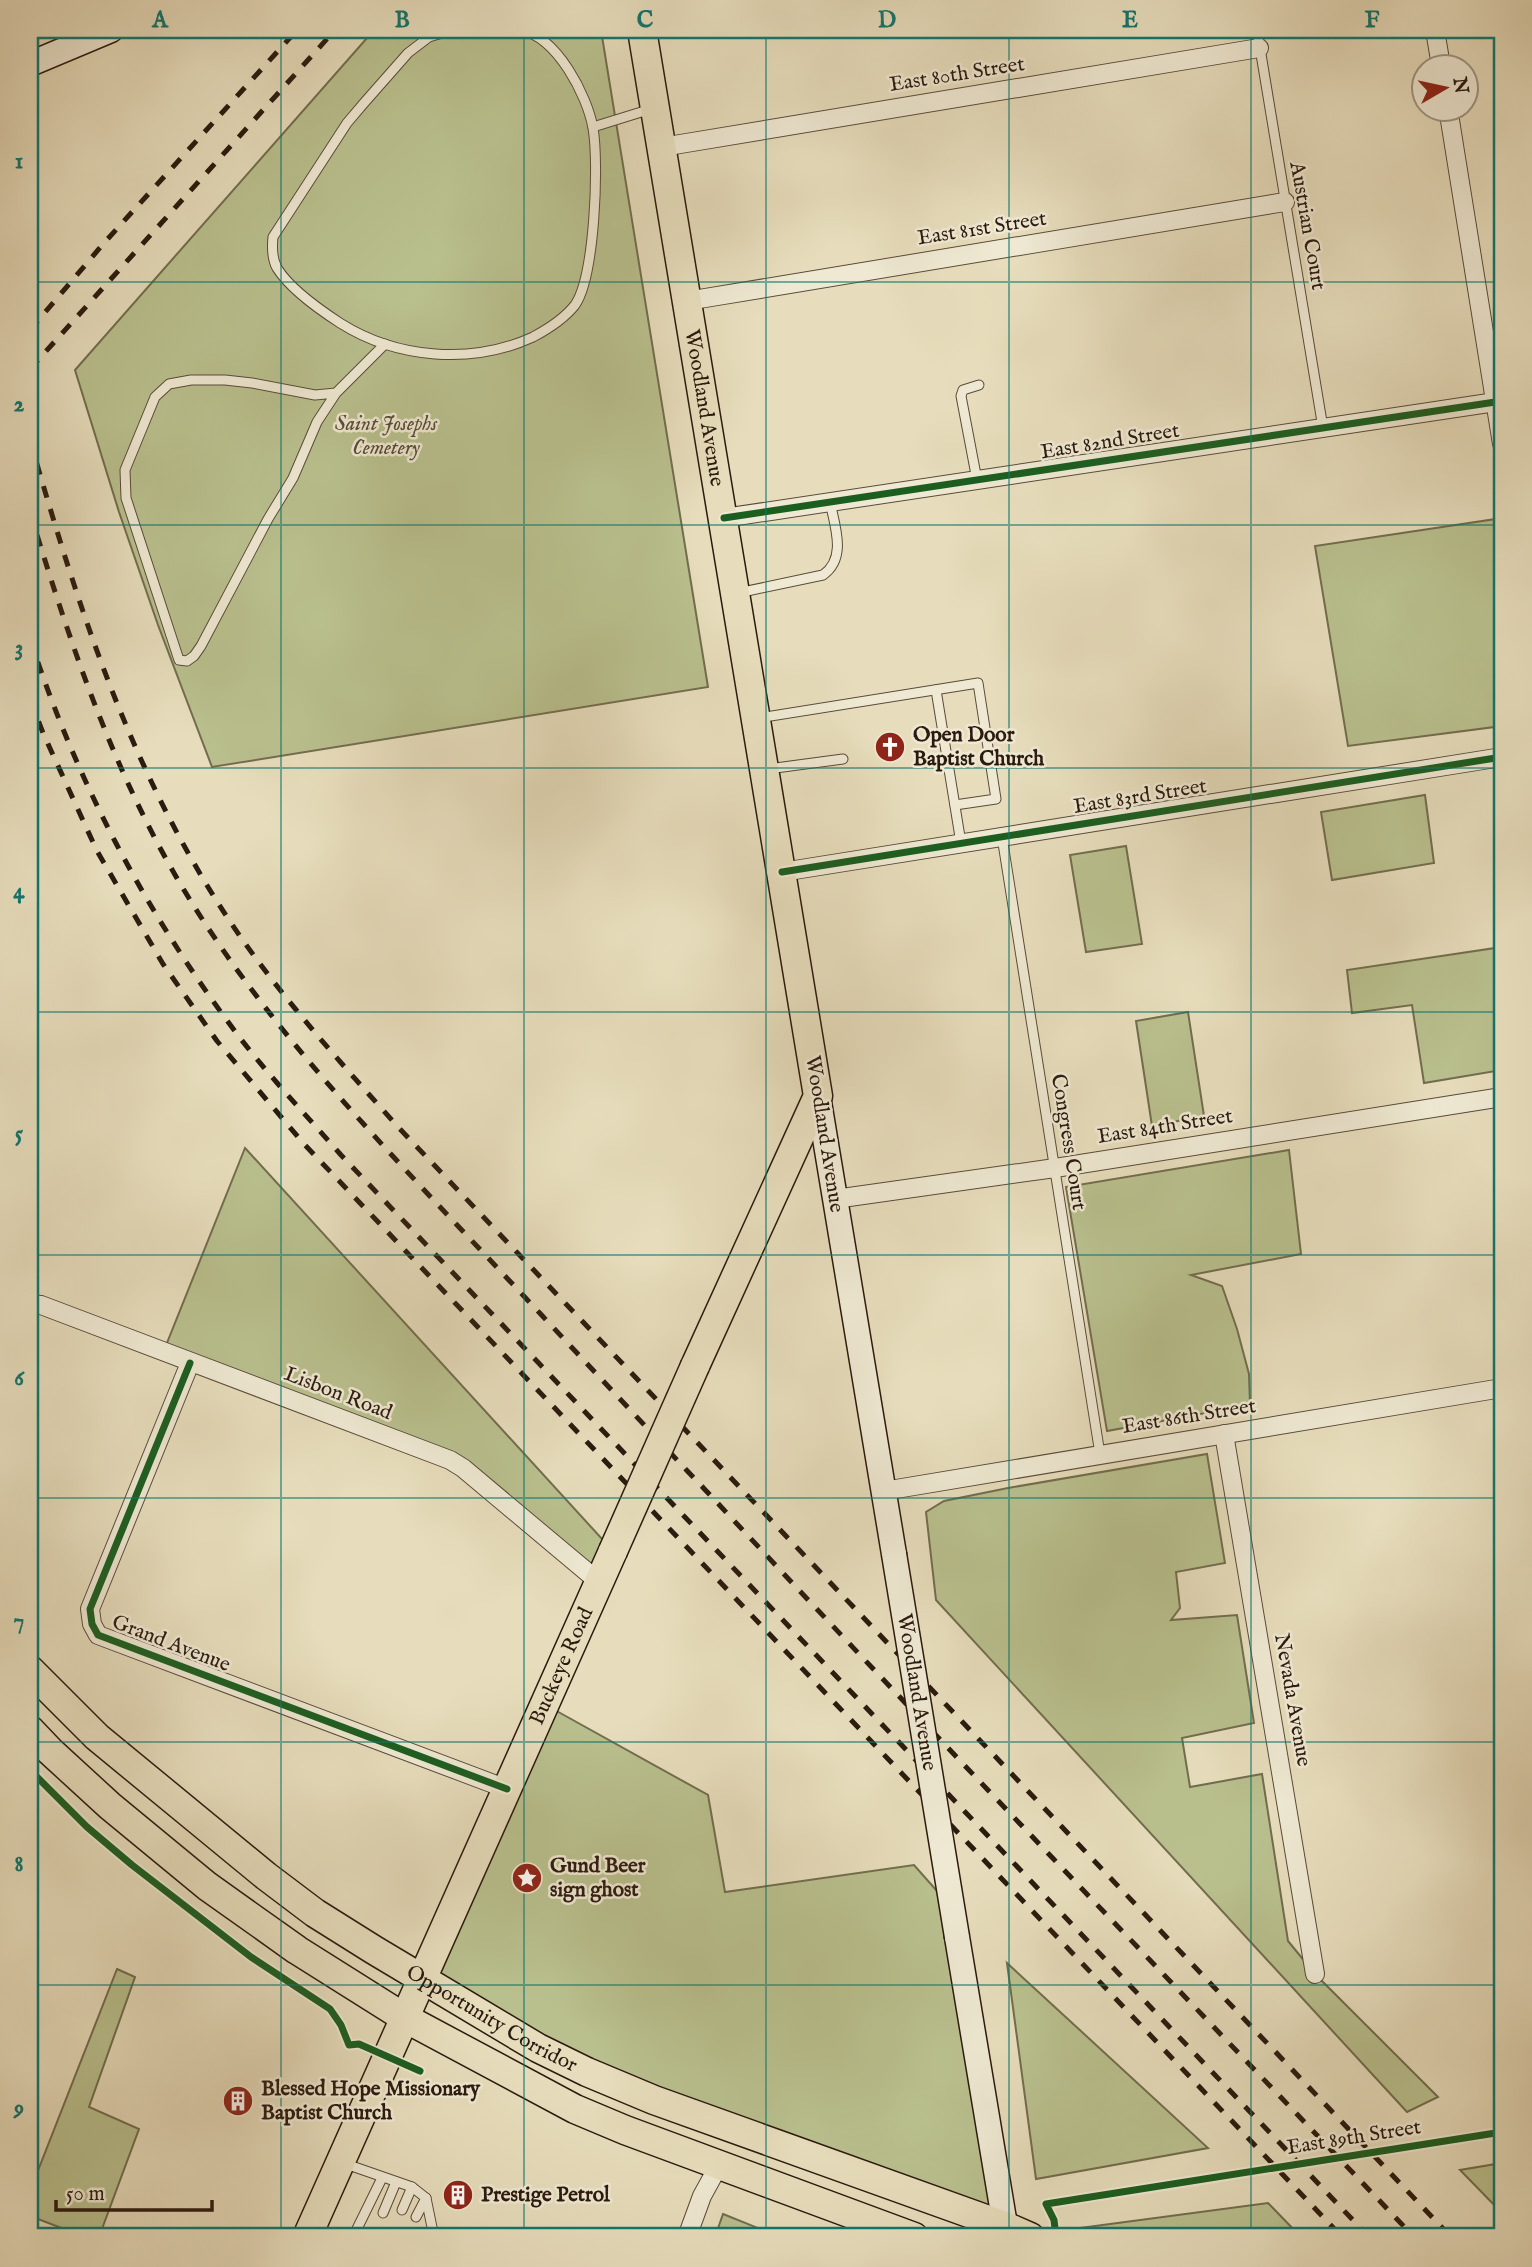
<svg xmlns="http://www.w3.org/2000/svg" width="1532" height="2267" font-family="'IM FELL English',serif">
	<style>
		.green { fill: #b9c08e; stroke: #726d4e; stroke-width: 2 }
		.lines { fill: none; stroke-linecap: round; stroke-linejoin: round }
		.service-casing { stroke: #5a4b3a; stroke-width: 11 }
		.minor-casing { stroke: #5a4b3a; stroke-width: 20 }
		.secondary-casing { stroke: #2b1a0f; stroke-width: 27 }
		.primary-casing { stroke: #2b1a0f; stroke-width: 31 }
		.service { stroke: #efe9d3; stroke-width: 9 }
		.minor { stroke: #efe9d3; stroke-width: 18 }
		.secondary { stroke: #efe9d3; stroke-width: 24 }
		.primary { stroke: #e7ddbc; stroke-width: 28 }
		.rail { stroke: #2b1a0f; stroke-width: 5; stroke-dasharray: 12 12; stroke-linecap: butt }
		.secondary-bridge-casing { stroke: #2b1a0f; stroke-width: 27; stroke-linecap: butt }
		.primary-bridge-casing { stroke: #2b1a0f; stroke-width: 31; stroke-linecap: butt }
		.secondary-bridge { stroke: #efe9d3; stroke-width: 24 }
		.primary-bridge { stroke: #e7ddbc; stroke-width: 28 }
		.cycleway-casing { stroke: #efe9d3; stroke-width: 11 }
		.cycleway { stroke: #1b5e20; stroke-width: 7 }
		.grid { fill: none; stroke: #0f766e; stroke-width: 2; stroke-opacity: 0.55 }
		.labels { text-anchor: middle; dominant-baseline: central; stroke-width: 5; stroke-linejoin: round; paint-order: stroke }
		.street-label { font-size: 21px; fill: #2b1a0f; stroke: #efe9d3 }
		.park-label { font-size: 21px; font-style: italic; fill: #564c35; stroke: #efe9d3 }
		.poi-label { font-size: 21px; font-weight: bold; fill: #2b1a0f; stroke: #efe9d3; text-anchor: start }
		.neatline { fill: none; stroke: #0f766e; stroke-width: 2.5 }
		.grid-label { font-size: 23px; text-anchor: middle; font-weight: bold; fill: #0f766e }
	</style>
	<rect width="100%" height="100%" fill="#e7ddbc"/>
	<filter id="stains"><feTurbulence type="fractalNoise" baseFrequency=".00286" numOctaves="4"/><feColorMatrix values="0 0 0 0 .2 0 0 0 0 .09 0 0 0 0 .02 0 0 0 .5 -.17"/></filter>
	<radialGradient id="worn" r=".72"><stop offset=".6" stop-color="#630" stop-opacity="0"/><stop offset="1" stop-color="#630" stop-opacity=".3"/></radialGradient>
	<g class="green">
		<polygon points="374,30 601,30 708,687 212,767 158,625 119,512 75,370"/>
		<polygon points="1496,519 1502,557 1502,726 1348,746 1315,546"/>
		<polygon points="1425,795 1434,863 1332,880 1321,812"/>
		<polygon points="1126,846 1142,944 1086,952 1070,855"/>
		<polygon points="1502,947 1502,1070 1424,1083 1412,1005 1352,1013 1347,970"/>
		<polygon points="1188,1012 1204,1116 1152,1126 1136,1021"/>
		<polygon points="245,1148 613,1551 599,1582 463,1468 163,1353"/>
		<polygon points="1289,1150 1301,1254 1191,1275 1222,1286 1237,1329 1249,1374 1250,1405 1107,1431 1066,1187"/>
		<polygon points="1207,1454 1225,1563 1176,1572 1180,1608 1171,1620 1237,1615 1254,1723 1182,1738 1190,1787 1262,1774 1288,1941 1315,1974 1438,2097 1407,2112 936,1600 926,1512 944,1501 1008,1488"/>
		<polygon points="544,1704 708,1795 725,1892 914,1865 953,1909 1005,2226 697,2114 422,1980"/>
		<polygon points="1007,1963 1208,2148 1036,2179"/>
		<polygon points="117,1969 135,1977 89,2107 139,2129 99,2237 85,2237 30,2216 30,2191"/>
		<polygon points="1502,2163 1502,2213 1460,2170"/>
		<polygon points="1268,2203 1301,2237 1106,2237 1080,2228"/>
		<polygon points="723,2214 780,2237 715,2237"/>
	</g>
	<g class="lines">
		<g class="service-casing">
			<g id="service">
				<path d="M452 30 429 37 408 53 364 103 347 123 273 237C272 247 272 259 277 268 290 289 320 310 340 323 397 359 472 365 533 337 548 329 564 319 575 305 595 276 599 163 593 128 587 95 557 37 521 30"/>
				<polyline points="1257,30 1323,428"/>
				<polyline points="593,127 651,109"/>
				<polyline points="336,393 317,422 293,478 268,519 201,646 194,656 187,661 179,660 126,498 125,470 155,397 169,384 191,380 225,380 252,383 315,395 336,393 385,344"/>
				<polyline points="977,480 961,396 963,390 979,385"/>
				<path d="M738 593 823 575C847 558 835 527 830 502"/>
				<polyline points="936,690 961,843"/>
				<polyline points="759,718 978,683 996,799 955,805"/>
				<polyline points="768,769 843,759"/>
				<polyline points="1002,837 1100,1454"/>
				<polyline points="343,2163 412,2187 426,2198 434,2237"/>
				<polyline points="402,2210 412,2187"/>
				<polyline points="383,2213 396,2182"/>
				<polyline points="416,2217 426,2198"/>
				<polyline points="353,2237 382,2178"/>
				<polyline points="372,2237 374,2235"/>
			</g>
		</g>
		<g class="minor-casing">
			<g id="minor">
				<polyline points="1435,30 1441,66"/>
				<polyline points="1448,108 1502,444"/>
				<polyline points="662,147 1259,48"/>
				<polyline points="687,301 1285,202"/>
				<polyline points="724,518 1502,401"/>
				<polyline points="782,872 1502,757"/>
				<polyline points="835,1199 1055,1168 1502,1097"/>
				<polyline points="30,1304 41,1305 450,1460 463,1468 599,1582"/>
				<polyline points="190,1363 90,1609 92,1624 98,1635 507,1789"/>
				<polyline points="1224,1434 1315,1974"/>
				<polyline points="884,1491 1502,1388"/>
				<polyline points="30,2236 34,2237"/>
				<polyline points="687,2237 702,2196 719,2165"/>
			</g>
		</g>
		<g class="secondary-casing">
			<g id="secondary">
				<polyline points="30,64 111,30"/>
				<polyline points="818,1096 894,1554"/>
				<polyline points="957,1937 1007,2237"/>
			</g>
		</g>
		<g class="primary-casing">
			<g id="primary">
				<path id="s1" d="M642 30 818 1096 695 1366"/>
				<path id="s2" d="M30 1670 97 1737 266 1876 315 1913 374 1950 538 2048 587 2072 654 2100 1005 2226 1030 2237"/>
				<polyline points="30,1730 50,1751 110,1806 207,1886 297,1950 405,2018 575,2109 625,2130 914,2237"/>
				<path id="s3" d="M307 2237 613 1551"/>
			</g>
		</g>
		<use href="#service" class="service"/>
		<use href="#minor" class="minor"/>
		<use href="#secondary" class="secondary"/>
		<use href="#primary" class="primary"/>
		<g class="rail">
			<polyline points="30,330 104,243 297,30"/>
			<polyline points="30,369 335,30"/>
			<path d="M30 440C79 610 131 773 231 923 280 996 340 1062 399 1128L1451 2237"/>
			<path d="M30 512C66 630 105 748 165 857 241 995 350 1111 457 1225 542 1315 626 1406 711 1496 943 1745 1180 1991 1414 2237"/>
			<path d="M30 639C78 785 145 911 237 1034 269 1076 306 1115 341 1155L1369 2237"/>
			<polyline points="30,699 43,733 97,851 163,964 217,1041 304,1144 1342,2237"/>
		</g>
		<g class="secondary-bridge-casing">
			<g id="secondary-bridge">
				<path id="s4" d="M894 1554 957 1937"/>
			</g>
		</g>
		<g class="primary-bridge-casing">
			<polyline id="primary-bridge" points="613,1551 695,1366"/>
		</g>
		<use href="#secondary-bridge" class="secondary-bridge"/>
		<use href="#primary-bridge" class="primary-bridge"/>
		<g class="cycleway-casing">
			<g id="cycleway">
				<polyline points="724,518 1502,401"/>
				<polyline points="782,872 1502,757"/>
				<polyline points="190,1363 90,1609 92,1624 98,1635 507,1789"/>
				<polyline points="30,1770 87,1827 132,1865 251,1957 330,2009 341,2025 349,2045 359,2044 420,2071"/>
				<polyline points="1056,2237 1054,2220 1046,2204 1502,2132"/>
			</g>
		</g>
		<use href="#cycleway" class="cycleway"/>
	</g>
	<path class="grid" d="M281 30V2237M524 30V2237M766 30V2237M1009 30V2237M1251 30V2237M30 282H1502M30 525H1502M30 768H1502M30 1012H1502M30 1255H1502M30 1498H1502M30 1742H1502M30 1985H1502"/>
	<defs>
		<g id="church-disc" transform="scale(1.575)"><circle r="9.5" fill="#8f2418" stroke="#efe9d3"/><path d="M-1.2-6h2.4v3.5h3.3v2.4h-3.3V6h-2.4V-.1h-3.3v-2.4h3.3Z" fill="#fff"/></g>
		<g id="sight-disc" transform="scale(1.575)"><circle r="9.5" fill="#8f2418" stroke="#efe9d3"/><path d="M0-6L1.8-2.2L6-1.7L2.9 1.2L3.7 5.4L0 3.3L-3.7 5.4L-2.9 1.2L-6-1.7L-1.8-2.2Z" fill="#fff"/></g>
		<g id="building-disc" transform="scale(1.575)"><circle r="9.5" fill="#8f2418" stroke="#efe9d3"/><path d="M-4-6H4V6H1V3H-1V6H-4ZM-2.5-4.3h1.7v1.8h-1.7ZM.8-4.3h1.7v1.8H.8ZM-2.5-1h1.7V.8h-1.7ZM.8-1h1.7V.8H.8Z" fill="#fff"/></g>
	</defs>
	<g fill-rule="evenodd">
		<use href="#church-disc" x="890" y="747"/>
		<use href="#sight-disc" x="527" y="1878"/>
		<use href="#building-disc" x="238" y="2101"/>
		<use href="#building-disc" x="458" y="2195"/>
	</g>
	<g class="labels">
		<g class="street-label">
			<text transform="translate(957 75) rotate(-9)">East 80th Street</text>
			<text transform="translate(1307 226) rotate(80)">Austrian Court</text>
			<text transform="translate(982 229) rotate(-9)">East 81st Street</text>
			<text stroke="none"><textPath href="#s1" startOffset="383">Woodland Avenue</textPath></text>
			<text transform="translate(1110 442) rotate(-9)">East 82nd Street</text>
			<text transform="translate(1140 797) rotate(-9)">East 83rd Street</text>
			<text transform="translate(1165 1127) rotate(-9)">East 84th Street</text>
			<text transform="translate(824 1134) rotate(81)">Woodland Avenue</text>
			<text transform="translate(1068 1142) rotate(81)">Congress Court</text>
			<text transform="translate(338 1394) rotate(21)">Lisbon Road</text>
			<text transform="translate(1189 1417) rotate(-9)">East 86th Street</text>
			<text transform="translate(171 1644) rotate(21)">Grand Avenue</text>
			<text stroke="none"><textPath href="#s3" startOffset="625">Buckeye Road</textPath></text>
			<text stroke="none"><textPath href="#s4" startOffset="140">Woodland Avenue</textPath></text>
			<text transform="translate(1292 1700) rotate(80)">Nevada Avenue</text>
			<text stroke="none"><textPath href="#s2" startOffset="581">Opportunity Corridor</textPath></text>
			<text transform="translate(1354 2138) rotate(-9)">East 89th Street</text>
		</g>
		<g class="park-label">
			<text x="386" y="424">Saint Josephs<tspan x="386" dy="24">Cemetery</tspan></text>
		</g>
		<g class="poi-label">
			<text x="913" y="735">Open Door<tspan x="913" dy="24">Baptist Church</tspan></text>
			<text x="550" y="1866">Gund Beer<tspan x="550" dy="24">sign ghost</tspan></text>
			<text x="261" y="2089">Blessed Hope Missionary<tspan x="261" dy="24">Baptist Church</tspan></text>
			<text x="481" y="2195">Prestige Petrol</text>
		</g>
	</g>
	<rect width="1532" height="2267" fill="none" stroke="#e7ddbc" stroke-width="77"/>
	<g transform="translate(1445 88) rotate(81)"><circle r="33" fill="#efe9d3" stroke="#a19685" stroke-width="2"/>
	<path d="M0-5L12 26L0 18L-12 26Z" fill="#8f2418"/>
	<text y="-10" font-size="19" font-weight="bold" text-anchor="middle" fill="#2b1a0f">N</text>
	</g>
	<path d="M56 2200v10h156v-10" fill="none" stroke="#2b1a0f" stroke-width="3.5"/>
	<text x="66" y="2200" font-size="21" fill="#2b1a0f" stroke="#efe9d3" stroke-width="5" paint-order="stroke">50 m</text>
	<rect x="38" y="38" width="1456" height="2190" class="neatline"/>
	<g class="grid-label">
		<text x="160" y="27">A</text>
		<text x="402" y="27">B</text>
		<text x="645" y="27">C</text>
		<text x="887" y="27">D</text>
		<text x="1130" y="27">E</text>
		<text x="1372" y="27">F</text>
		<text x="19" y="168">1</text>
		<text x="19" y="411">2</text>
		<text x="19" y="655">3</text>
		<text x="19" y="898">4</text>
		<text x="19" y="1141">5</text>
		<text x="19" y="1385">6</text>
		<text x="19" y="1628">7</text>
		<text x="19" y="1871">8</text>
		<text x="19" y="2115">9</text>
	</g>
	<rect width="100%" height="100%" filter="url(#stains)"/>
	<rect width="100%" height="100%" fill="url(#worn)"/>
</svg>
